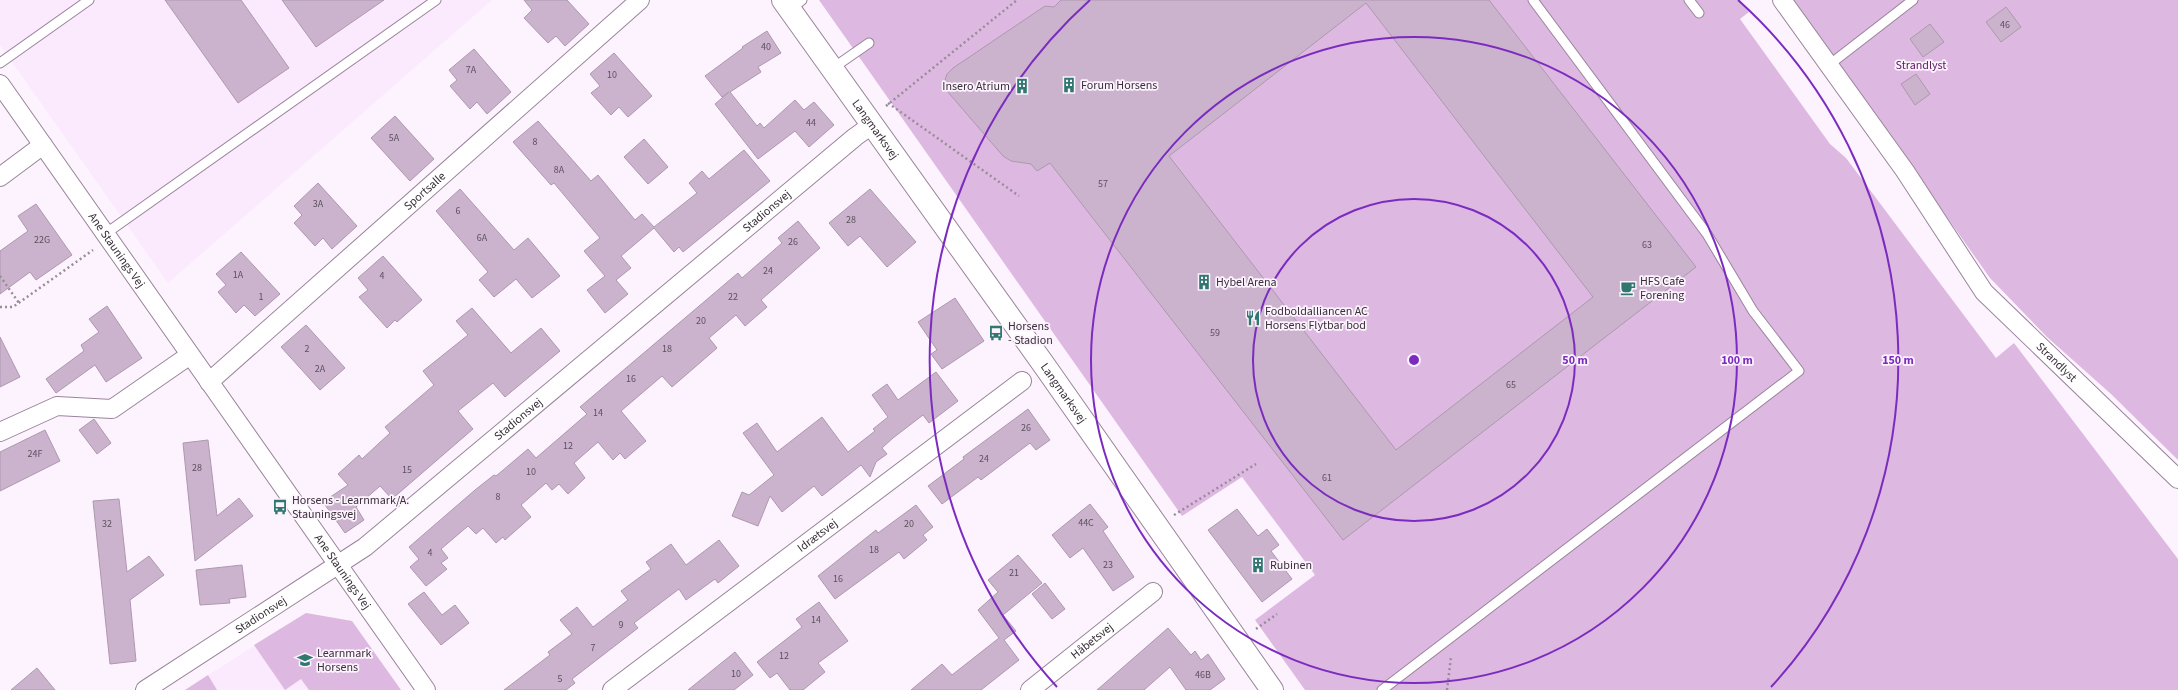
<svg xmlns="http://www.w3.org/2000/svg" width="2178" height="690" font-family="'Source Sans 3',sans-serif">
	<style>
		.built { fill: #fbe9fd }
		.green { fill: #ddb8e1 }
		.building { fill: #cbb3cd; stroke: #ae97b0; fill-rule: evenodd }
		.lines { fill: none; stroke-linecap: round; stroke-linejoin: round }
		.lane-casing { stroke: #9a849c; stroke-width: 11 }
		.street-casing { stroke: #9a849c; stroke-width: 20 }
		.secondary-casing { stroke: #9a849c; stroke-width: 24 }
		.path { stroke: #978d98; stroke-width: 2.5; stroke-dasharray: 2 3; stroke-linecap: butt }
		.lane { stroke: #fff; stroke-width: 9 }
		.street { stroke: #fff; stroke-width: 18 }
		.secondary { stroke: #fff; stroke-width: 22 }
		.ring { fill: none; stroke: #7b2cbf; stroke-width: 2 }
		.labels { text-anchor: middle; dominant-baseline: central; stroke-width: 3.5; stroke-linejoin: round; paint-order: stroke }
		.number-label { font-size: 10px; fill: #5d505e }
		.park-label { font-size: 12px; fill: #5b1763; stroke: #fdf3fe }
		.poi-label { font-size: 12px; fill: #382f39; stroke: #fdf3fe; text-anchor: start }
		.street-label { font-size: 12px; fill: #382f39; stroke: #fdf3fe }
		.centre { fill: #7b2cbf; stroke: #fdf3fe; stroke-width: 2 }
		.ring-label { font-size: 12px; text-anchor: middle; font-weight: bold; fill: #7b2cbf; stroke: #fdf3fe; stroke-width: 3.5; stroke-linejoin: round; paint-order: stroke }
	</style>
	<rect width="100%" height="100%" fill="#fdf3fe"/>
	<g class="built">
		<polygon points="0,0 492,0 168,283 0,45"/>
		<polygon points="306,613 352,621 401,690 185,690"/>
	</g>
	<g class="green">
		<polygon points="819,0 1740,0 1749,12 1740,19 1830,144 1846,158 1996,358 2014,343 2178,559 2178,690 1305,690 1255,620 1315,575 1242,477 1182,516"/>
		<polygon points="1793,0 2178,0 2178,460 2111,394 2047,337 1990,278"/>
		<polygon points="306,613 352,621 401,690 309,690 301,679 285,690 254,645"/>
		<polygon points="208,675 217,690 185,690"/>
	</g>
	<g class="building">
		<polygon points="165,0 241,0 289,68 238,103"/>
		<polygon points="282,0 384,0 316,47"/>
		<polygon points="524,0 567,0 589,24 565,46 556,36 548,43 524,18 532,10"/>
		<path d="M1061 0H1489L1696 267 1343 540 1050 163 1037 171 1031 164 1011 161 1003 156 947 91 945 80 947 74 953 68 1045 6 1054 7ZM1366 3 1593 297 1396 450 1169 156Z"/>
		<polygon points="2006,7 2021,27 2001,42 1986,22"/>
		<polygon points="1930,24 1944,42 1923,57 1910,39"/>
		<polygon points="767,31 781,53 758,67 761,72 730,92 757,126 760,123 764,128 795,100 804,110 814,102 834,125 809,147 795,131 758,159 715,104 729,92 722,97 705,76 743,48 742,47"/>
		<polygon points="474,49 511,92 487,114 477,102 470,109 450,86 457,80 449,70"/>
		<polygon points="614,53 652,96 628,117 619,107 611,115 591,93 600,86 590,74"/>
		<polygon points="1916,74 1930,94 1915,105 1901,84"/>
		<polygon points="395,116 434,159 410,181 371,138"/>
		<polygon points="538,121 591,181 598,175 635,220 642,214 654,227 697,193 689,183 702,171 709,179 744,150 770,181 683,252 679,247 674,252 654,228 621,256 631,268 616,280 628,294 605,313 587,290 605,276 584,251 600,238 554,183 551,185 513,142"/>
		<polygon points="644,139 668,167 648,184 624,157"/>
		<polygon points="318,183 357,226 332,249 323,238 315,246 294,223 302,215 294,206"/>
		<polygon points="460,189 514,250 528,238 560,276 532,298 516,279 494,297 479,280 488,272 436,211"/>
		<polygon points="870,189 916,242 887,267 860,236 848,246 829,223"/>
		<polygon points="36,204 72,255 36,280 30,272 0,294 0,251 28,231 18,216"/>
		<polygon points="798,221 820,248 761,300 767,307 745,326 736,315 709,338 717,348 672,387 662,376 621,411 646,441 625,459 620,453 613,460 598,442 574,463 585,478 568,494 559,484 552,490 546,483 521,505 531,517 505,540 503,537 496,543 483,528 476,534 468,526 441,549 448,558 441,563 447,569 426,586 410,567 419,559 409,547 475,490 494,475 496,476 528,449 536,458 587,414 580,407 738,273 742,278 782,243 778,238"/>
		<polygon points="241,252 280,294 255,316 244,305 236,313 218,292 226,285 216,274"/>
		<polygon points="383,256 422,300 397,322 395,320 387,328 359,297 368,290 358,278"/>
		<polygon points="955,298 984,341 942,369 931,354 937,350 918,322"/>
		<polygon points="107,306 142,358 106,382 95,365 56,393 46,379 84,351 81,345 99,332 89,319"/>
		<polygon points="472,308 511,353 541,328 560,351 505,397 493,383 458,411 473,429 392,499 380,486 356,507 364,520 345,533 323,502 348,485 338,474 359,455 362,459 390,433 385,427 434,385 423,371 468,335 456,321"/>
		<polygon points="306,325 345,368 320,390 281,347"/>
		<polygon points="0,337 20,377 0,387"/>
		<polygon points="936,372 958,401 929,423 923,415 893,438 882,448 887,454 876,462 870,477 861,465 822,496 814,486 782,512 770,496 758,526 732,516 742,492 749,495 774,475 743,433 757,423 777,452 822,417 848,452 875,431 873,429 888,417 872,395 887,384 898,400"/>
		<polygon points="1028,409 1050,440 1036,450 1030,443 981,480 978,477 942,504 928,486 964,459 963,457"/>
		<polygon points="94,419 111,443 97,454 79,430"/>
		<polygon points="45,430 60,461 0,491 0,452"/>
		<polygon points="208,440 217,516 239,498 253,516 195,561 183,443"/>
		<polygon points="119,499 127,572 149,556 164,575 130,600 136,661 110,664 93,501"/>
		<polygon points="1090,504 1108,527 1103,531 1134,577 1113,591 1083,548 1070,558 1052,535"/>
		<polygon points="916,505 933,527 923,535 927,540 904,559 899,552 835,599 818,576 876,530 878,533"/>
		<polygon points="1237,509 1258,536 1267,529 1279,545 1271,551 1292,579 1262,602 1208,530"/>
		<polygon points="719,540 739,566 718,583 715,579 686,600 679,589 634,623 638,628 572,679 575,683 566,690 504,690 550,655 548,652 572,634 560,620 577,607 593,627 628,600 621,591 651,569 646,562 671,544 686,565"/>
		<polygon points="1018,555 1042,583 1003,615 1016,631 1004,640 1019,660 981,690 911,690 942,664 952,675 999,638 978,610 998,592 988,580"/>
		<polygon points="242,565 246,597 229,599 230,603 200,605 196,570"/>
		<polygon points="1045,583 1065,609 1052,619 1032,594"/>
		<polygon points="424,592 442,615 455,605 469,623 441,645 408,604"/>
		<polygon points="819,602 848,641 818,663 825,672 803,690 790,690 777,673 770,678 757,662 802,627 796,619"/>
		<polygon points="1168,628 1191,655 1195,651 1201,660 1208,654 1225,679 1210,690 1186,690 1170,667 1144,690 1097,690"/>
		<polygon points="735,652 753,675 734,690 688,690"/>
		<polygon points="37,668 55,690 11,690"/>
	</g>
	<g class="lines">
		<g class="lane-casing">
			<g id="lane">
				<polyline points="1689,0 1699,13"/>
				<polyline points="790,10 802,0"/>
				<polyline points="0,63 89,0"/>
				<polyline points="1829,65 1913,0"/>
				<polyline points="833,68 869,43"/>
				<polyline points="105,234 436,0"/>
				<polyline points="1382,690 1799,371 1753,311 1707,234 1533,0"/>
			</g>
		</g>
		<g class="street-casing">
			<g id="street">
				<path id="s1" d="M1782 0 1905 171 1984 292 2178 479"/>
				<path id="s2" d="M0 84 426 690"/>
				<polyline points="0,177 43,145"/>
				<path id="s3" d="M209 382 640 0"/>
				<polyline points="0,432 57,406 112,409 190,355"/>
				<path id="s4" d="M145 690 365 547 855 137 873 124"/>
				<path id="s5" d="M612 690 1022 381"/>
				<path id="s6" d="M1030 690 1153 592"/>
			</g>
		</g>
		<g class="secondary-casing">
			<g id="secondary">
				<path id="s7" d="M783 0 1044 365 1272 690"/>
			</g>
		</g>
		<g class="path">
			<polyline points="888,103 1019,196"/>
			<polyline points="886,106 1017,0"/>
			<polyline points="0,276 19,303"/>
			<polyline points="0,307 13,307 93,250"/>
			<polyline points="1174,515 1256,464"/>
			<polyline points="1256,629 1277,614"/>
			<polyline points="1447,690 1451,657"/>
		</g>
		<use href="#lane" class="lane"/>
		<use href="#street" class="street"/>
		<use href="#secondary" class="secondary"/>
	</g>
	<g class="ring">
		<circle cx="1414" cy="360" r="161"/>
		<circle cx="1414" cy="360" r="323"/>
		<path d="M1057 687A484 484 0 0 1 1090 0M1738 0A484 484 0 0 1 1771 687"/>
	</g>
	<defs>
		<g id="building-bare" transform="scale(1.2)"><path d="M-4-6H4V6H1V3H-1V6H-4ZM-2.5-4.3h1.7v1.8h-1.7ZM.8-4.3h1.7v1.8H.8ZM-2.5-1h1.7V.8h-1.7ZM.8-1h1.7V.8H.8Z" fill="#2f776f" stroke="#fdf3fe" stroke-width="2.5" paint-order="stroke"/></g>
		<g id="cafe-bare" transform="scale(1.2)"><path d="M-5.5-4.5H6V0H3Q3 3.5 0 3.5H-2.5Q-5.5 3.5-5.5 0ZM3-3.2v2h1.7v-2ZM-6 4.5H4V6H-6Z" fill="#2f776f" stroke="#fdf3fe" stroke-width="2.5" paint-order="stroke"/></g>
		<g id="restaurant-bare" transform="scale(1.2)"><path d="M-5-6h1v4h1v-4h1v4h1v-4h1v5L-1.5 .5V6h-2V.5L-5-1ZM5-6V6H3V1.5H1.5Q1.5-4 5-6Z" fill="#2f776f" stroke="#fdf3fe" stroke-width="2.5" paint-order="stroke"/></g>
		<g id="bus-bare" transform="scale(1.2)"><path d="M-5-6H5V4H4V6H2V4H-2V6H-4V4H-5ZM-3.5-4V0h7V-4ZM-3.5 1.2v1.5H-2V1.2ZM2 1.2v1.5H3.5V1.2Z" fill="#2f776f" stroke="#fdf3fe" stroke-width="2.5" paint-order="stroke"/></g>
		<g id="school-bare" transform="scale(1.2)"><path d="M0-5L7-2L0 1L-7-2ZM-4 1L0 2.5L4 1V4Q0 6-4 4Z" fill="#2f776f" stroke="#fdf3fe" stroke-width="2.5" paint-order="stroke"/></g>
	</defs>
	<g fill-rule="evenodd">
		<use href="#building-bare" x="1069" y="85"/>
		<use href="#building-bare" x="1022" y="86"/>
		<use href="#building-bare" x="1204" y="282"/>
		<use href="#cafe-bare" x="1628" y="288"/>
		<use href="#restaurant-bare" x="1253" y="318"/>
		<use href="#bus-bare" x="996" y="333"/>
		<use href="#bus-bare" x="280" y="507"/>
		<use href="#building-bare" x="1258" y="565"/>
		<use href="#school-bare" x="305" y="660"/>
	</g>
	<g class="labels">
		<g class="number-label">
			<text x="2005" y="25">46</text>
			<text x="766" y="47">40</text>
			<text x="471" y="70">7A</text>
			<text x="612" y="75">10</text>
			<text x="811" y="123">44</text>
			<text x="394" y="138">5A</text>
			<text x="535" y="142">8</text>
			<text x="559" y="170">8A</text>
			<text x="1103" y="184">57</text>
			<text x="318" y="204">3A</text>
			<text x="458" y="211">6</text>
			<text x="851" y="220">28</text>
			<text x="482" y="238">6A</text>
			<text x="42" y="240">22G</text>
			<text x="793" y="242">26</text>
			<text x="1647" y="245">63</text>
			<text x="768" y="271">24</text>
			<text x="238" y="275">1A</text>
			<text x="382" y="276">4</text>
			<text x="261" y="297">1</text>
			<text x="733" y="297">22</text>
			<text x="701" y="321">20</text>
			<text x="1215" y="333">59</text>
			<text x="307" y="349">2</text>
			<text x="667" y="349">18</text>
			<text x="320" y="369">2A</text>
			<text x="631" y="379">16</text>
			<text x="1511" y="385">65</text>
			<text x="598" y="413">14</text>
			<text x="1026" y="428">26</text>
			<text x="568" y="446">12</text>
			<text x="35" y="454">24F</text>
			<text x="984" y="459">24</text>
			<text x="197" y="468">28</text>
			<text x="407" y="470">15</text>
			<text x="531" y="472">10</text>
			<text x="1327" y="478">61</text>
			<text x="498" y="497">8</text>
			<text x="1086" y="523">44C</text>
			<text x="107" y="524">32</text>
			<text x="909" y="524">20</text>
			<text x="874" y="550">18</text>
			<text x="430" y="553">4</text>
			<text x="1108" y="565">23</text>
			<text x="1014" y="573">21</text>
			<text x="838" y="579">16</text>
			<text x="816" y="620">14</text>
			<text x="621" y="625">9</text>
			<text x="593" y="648">7</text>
			<text x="784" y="656">12</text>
			<text x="736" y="674">10</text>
			<text x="1203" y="675">46B</text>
			<text x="560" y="679">5</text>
		</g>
		<g class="park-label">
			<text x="1921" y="65">Strandlyst</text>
		</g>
		<g class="poi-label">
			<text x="1081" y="85">Forum Horsens</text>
			<text x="1010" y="86" text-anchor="end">Insero Atrium</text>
			<text x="1640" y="281">HFS Cafe<tspan x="1640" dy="14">Forening</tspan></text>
			<text x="1216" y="282">Hybel Arena</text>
			<text x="1265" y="311">Fodboldalliancen AC<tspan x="1265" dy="14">Horsens Flytbar bod</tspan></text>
			<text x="1008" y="326">Horsens<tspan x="1008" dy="14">- Stadion</tspan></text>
			<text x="292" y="500">Horsens - Learnmark/A.<tspan x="292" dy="14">Stauningsvej</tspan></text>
			<text x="1270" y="565">Rubinen</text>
			<text x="317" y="653">Learnmark<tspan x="317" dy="14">Horsens</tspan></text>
		</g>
		<g class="street-label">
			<text stroke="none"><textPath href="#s7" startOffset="159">Langmarksvej</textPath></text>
			<text stroke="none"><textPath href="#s3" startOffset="288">Sportsalle</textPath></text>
			<text stroke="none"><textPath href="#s4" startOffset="786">Stadionsvej</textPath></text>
			<text stroke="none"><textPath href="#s2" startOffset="203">Ane Staunings Vej</textPath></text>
			<text stroke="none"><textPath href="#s1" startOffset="456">Strandlyst</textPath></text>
			<text stroke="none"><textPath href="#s7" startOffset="483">Langmarksvej</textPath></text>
			<text stroke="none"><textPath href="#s4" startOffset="462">Stadionsvej</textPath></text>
			<text stroke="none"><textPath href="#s5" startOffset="257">Idrætsvej</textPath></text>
			<text stroke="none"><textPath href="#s2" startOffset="596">Ane Staunings Vej</textPath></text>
			<text stroke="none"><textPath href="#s4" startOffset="138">Stadionsvej</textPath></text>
			<text stroke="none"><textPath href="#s6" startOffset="79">Håbetsvej</textPath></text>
		</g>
	</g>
	<circle cx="1414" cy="360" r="6" class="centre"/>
	<g class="ring-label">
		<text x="1575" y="364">50 m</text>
		<text x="1737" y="364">100 m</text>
		<text x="1898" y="364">150 m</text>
	</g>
</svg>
